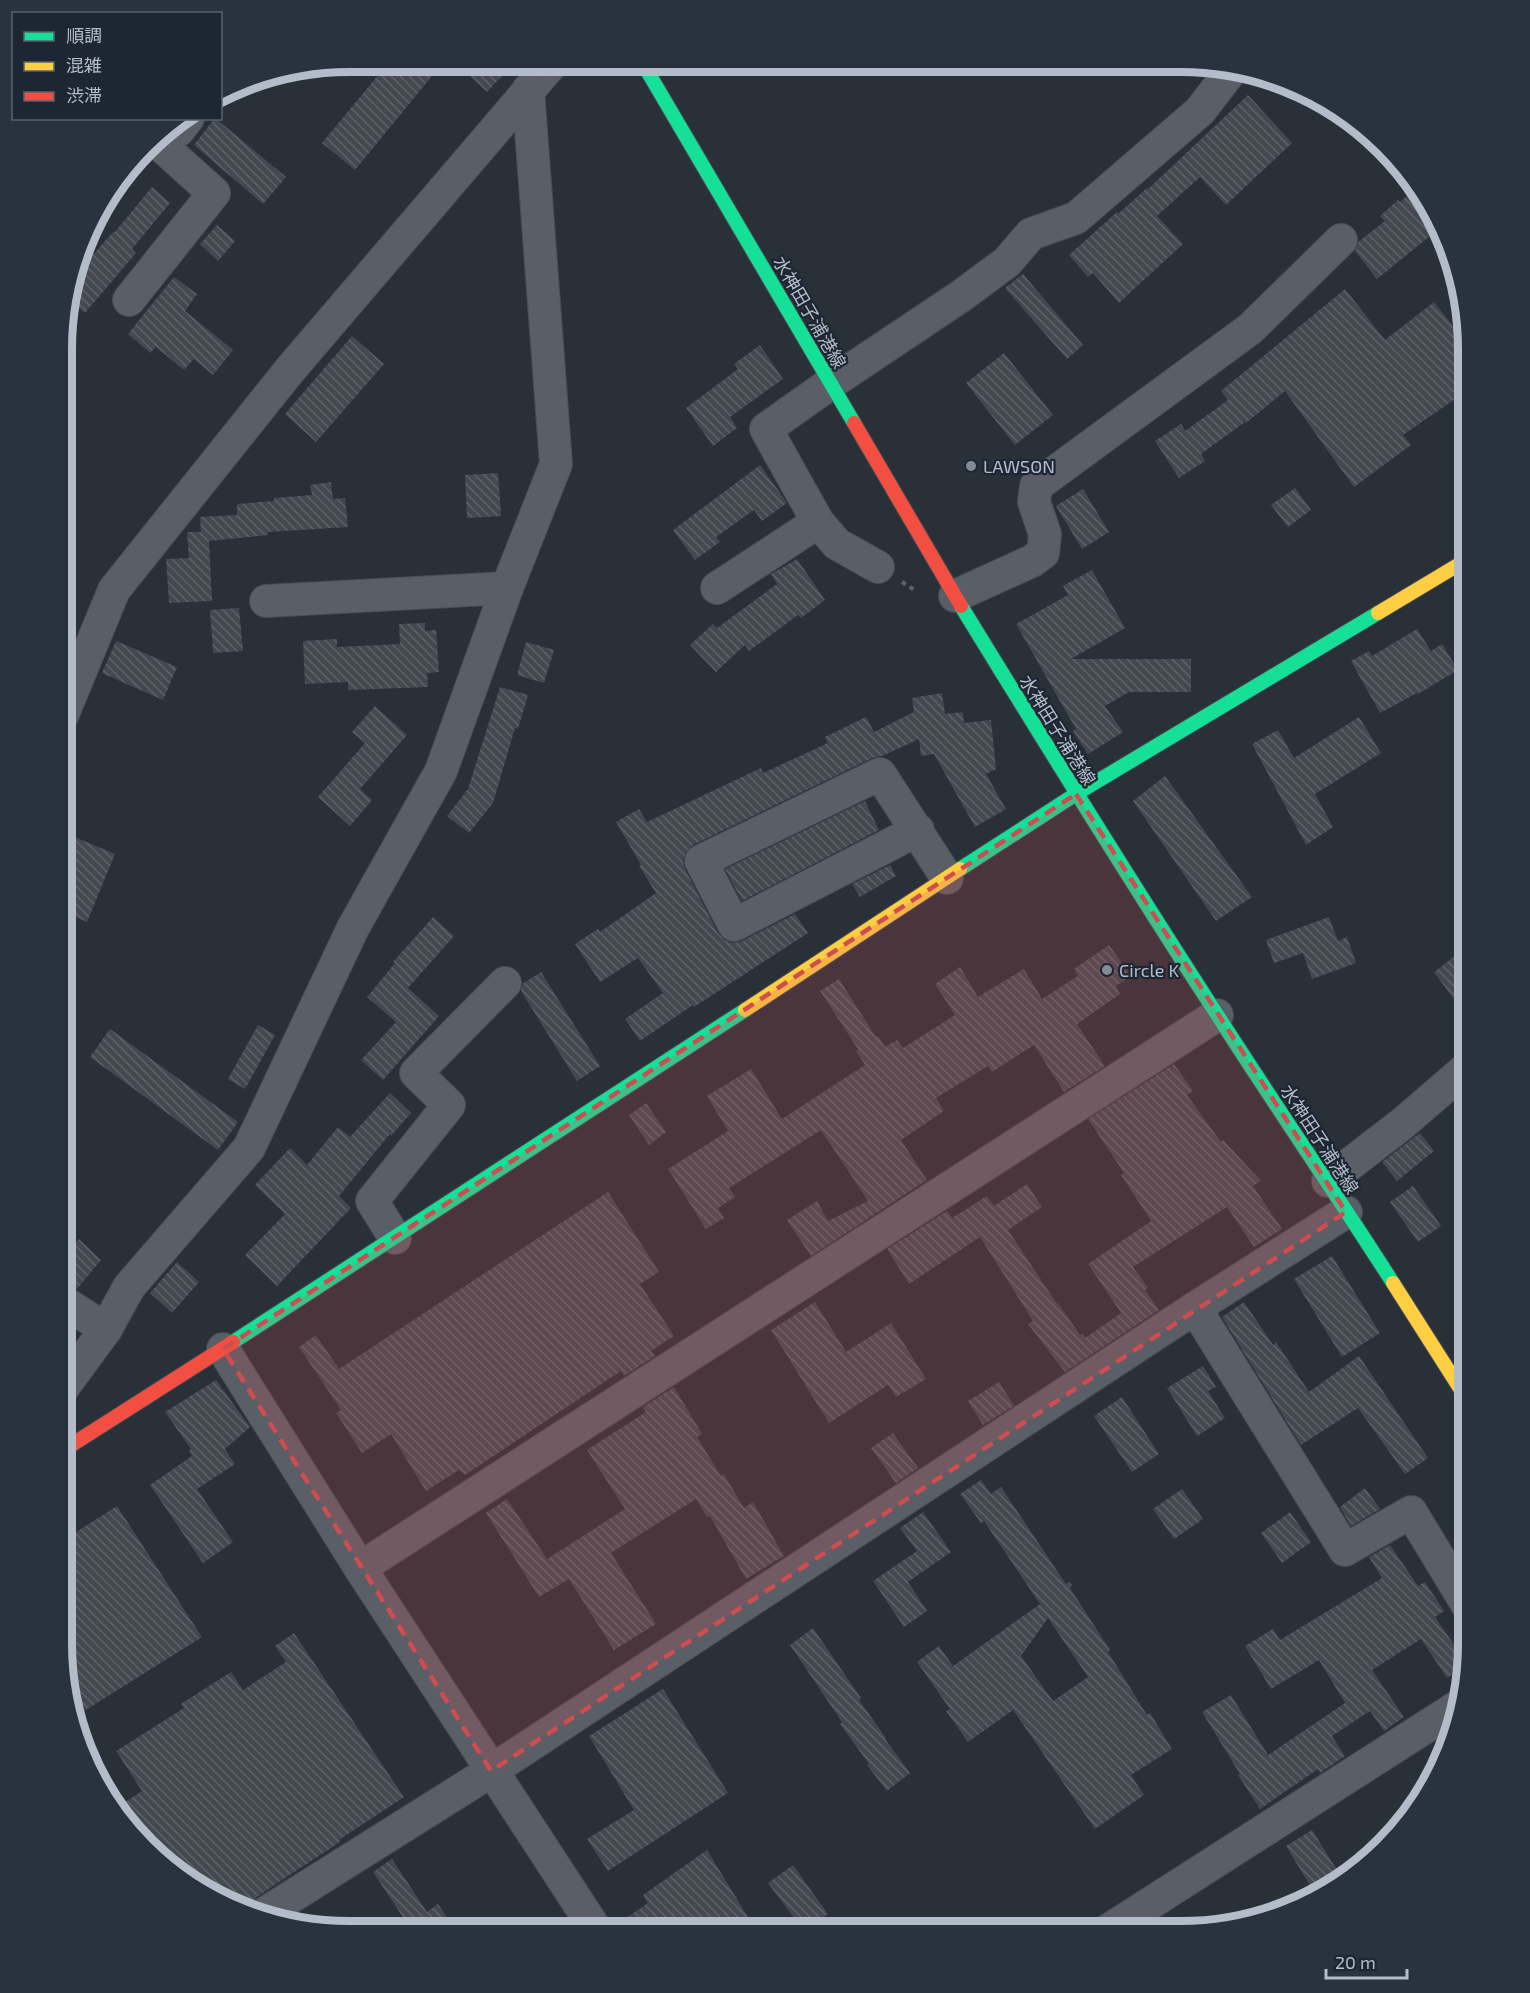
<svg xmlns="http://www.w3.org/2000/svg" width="1530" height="1993" font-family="'Exo 2','Noto Sans JP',sans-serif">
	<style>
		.building { fill: url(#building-back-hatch); fill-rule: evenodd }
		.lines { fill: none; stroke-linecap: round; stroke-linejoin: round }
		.street-casing { stroke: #484c53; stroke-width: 34 }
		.fast-casing { stroke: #484c53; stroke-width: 16 }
		.slow-casing { stroke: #484c53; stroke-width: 16 }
		.jam-casing { stroke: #484c53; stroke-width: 16 }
		.path { stroke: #5d636a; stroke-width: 4; stroke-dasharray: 4.5 4.5; stroke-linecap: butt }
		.street { stroke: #5a5e66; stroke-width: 32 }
		.fast { stroke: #16e098; stroke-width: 14 }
		.slow { stroke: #ffcf43; stroke-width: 14 }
		.jam { stroke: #f24e42; stroke-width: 14 }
		.marked { fill: #ce4d50; fill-opacity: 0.2; stroke: #ce4d50; stroke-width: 4.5; stroke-dasharray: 12 8; stroke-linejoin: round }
		.poi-dot { fill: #848b96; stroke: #1d2633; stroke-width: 2 }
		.labels { text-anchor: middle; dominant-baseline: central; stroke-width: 4.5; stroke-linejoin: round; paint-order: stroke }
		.street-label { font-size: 18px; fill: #b4bcc9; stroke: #1d2633 }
		.poi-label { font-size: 18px; fill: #b4bcc9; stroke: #1d2633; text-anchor: start }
		.rim { fill: none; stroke: #b4bcc9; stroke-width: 8 }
	</style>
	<defs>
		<pattern id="building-back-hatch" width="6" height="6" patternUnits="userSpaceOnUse" patternTransform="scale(1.5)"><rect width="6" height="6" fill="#444950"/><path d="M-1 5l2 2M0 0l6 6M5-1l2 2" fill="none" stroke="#5d6168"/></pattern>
	</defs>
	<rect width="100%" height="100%" fill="#2a3038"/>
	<g class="building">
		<polygon points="389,62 415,62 432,76 355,170 322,143"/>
		<polygon points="455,62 515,62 487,92"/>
		<polygon points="1248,95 1292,143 1226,205 1200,177 1157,216 1183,244 1119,303 1093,273 1088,277 1069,255 1117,212 1118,214 1147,188 1148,189"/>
		<polygon points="215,118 286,177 263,204 194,145"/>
		<polygon points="152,187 170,203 132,249 136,253 85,313 68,300 77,273 113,232 114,233"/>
		<polygon points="1413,191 1439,222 1440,228 1377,279 1355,251 1358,242 1385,221 1380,216 1398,200 1400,202"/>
		<polygon points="217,225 235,241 218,261 200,244"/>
		<polygon points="1023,274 1083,345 1067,359 1005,288"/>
		<polygon points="174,277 197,294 185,311 233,350 213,375 194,359 184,370 156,347 150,353 128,334"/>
		<polygon points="1345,289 1385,340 1434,302 1468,345 1468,390 1403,435 1411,445 1354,487 1285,391 1246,423 1245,422 1201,454 1205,461 1179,478 1155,441 1181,424 1185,431 1228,400 1221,391"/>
		<polygon points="352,336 384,364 316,442 285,414"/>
		<polygon points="760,345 783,379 730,417 737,428 713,446 686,408 738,369 734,364"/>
		<polygon points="1004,353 1053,415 1015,445 966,383"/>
		<polygon points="760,465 787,503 762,521 754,510 716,537 720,542 695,560 673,530"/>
		<polygon points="498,473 501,516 467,518 465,475"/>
		<polygon points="331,482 333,499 345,498 348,527 268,532 268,535 209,541 212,601 169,603 166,559 189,558 187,532 201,532 200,517 237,515 237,504 274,501 274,498 312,495 310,485"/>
		<polygon points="1295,488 1311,510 1288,527 1271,505"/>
		<polygon points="1083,489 1109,532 1082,549 1056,506"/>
		<polygon points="797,559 825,600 801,618 798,615 749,651 745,645 716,672 690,645 713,624 717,628 777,584 771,574"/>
		<polygon points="1092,570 1125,628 1071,659 1191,659 1191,692 1129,692 1105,706 1123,732 1088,754 1073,731 1076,729 1016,624 1068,595 1063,586"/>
		<polygon points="239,608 243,651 213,653 210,610"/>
		<polygon points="425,623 425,631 436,630 439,672 427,673 428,687 348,690 348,682 305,684 303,641 337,639 337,647 400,644 399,624"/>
		<polygon points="1417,629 1431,651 1442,644 1458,670 1418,694 1417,693 1380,713 1351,661 1369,651 1372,656"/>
		<polygon points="116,641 177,667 163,700 102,673"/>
		<polygon points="526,642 554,650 544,683 517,675"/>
		<polygon points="500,687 528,695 518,729 515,728 493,803 469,833 447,816 468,789"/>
		<polygon points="942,693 945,714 963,712 964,723 991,720 996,769 986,774 1006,809 975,827 934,754 921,756 919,739 882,756 872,758 693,845 686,852 683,861 685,869 718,933 724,940 733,943 742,941 795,914 808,933 694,1007 693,1005 640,1041 625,1019 663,993 638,958 600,982 575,944 598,929 600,932 656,893 639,866 641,865 616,822 639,809 647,822 761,768 763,773 828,743 825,737 866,717 874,732 914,712 912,698"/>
		<polygon points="375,706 407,735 360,789 372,800 350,826 318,797 365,743 352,732"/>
		<polygon points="1359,717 1381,753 1315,794 1333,827 1306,845 1252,744 1278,730 1294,758"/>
		<polygon points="1165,776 1252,897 1216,921 1133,801"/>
		<polygon points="865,801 879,830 742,901 725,869"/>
		<polygon points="63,832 115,854 87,922 63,912"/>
		<polygon points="890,865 896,876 860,897 852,884"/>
		<polygon points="433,917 454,936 408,988 439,1016 383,1080 361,1060 396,1022 367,997 395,963 393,962"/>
		<polygon points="1329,917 1338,941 1347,937 1356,963 1312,979 1303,953 1274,963 1266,940"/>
		<polygon points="1109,945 1131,976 1116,986 1120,994 1077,1024 1105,1066 1064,1092 1034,1045 992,1072 988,1066 936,1098 944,1111 901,1140 927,1180 811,1256 787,1220 817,1201 828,1221 868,1201 821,1130 729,1188 735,1197 718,1208 724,1218 706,1229 668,1169 728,1131 707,1096 751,1069 782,1119 865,1065 856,1051 858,1049 820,991 839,979 876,1037 878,1036 885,1047 897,1040 903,1048 955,1015 935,984 960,967 978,997 1024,969 1042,999 1078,976 1074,969"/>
		<polygon points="1468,946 1468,1019 1434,972"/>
		<polygon points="541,972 600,1066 577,1081 521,991 522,984"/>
		<polygon points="258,1025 275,1035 245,1089 228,1079"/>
		<polygon points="110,1029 238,1122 218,1150 90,1057"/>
		<polygon points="1174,1064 1193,1091 1187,1095 1221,1142 1223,1140 1261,1181 1253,1186 1282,1229 1254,1247 1227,1207 1133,1267 1148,1288 1145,1290 1159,1310 1065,1372 1028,1324 1033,1321 980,1237 909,1284 887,1249 947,1211 952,1218 987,1196 994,1206 1027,1184 1042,1207 1008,1230 1057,1304 1058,1303 1080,1335 1082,1334 1085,1338 1121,1313 1088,1264 1151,1221 1121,1175 1124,1173 1088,1119"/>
		<polygon points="390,1093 411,1113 391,1136 390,1134 339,1196 351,1208 277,1286 245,1255 285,1214 255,1185 290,1148 307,1165 338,1127 350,1137"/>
		<polygon points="646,1103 666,1132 649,1145 629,1115"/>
		<polygon points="1420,1133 1434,1151 1397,1181 1382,1162"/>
		<polygon points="1413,1186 1441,1226 1418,1242 1390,1202"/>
		<polygon points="608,1192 659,1272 640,1284 674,1336 651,1351 655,1356 624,1376 621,1371 465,1475 459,1470 426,1491 391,1434 362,1453 336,1413 341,1410 299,1347 316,1335 339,1369"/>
		<polygon points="79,1239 101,1260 77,1289 62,1283 62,1258"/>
		<polygon points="1332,1256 1380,1333 1342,1357 1294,1279"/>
		<polygon points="177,1262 199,1282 172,1313 150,1293"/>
		<polygon points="815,1302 846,1352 891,1323 926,1379 896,1397 888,1385 829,1423 771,1330"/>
		<polygon points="1244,1302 1273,1345 1276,1342 1309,1392 1359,1356 1428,1458 1405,1474 1358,1408 1301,1445 1222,1317"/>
		<polygon points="1203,1366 1216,1387 1208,1391 1225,1418 1197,1436 1167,1388"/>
		<polygon points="216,1380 250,1427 225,1449 235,1464 197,1489 233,1542 203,1563 150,1485 192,1456 189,1451 191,1449 165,1412"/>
		<polygon points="999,1382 1014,1406 983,1425 968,1401"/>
		<polygon points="674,1387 702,1434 697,1437 721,1476 724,1474 744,1508 753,1502 784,1556 746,1579 710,1516 707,1517 696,1499 611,1553 656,1624 614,1650 569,1579 539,1597 486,1513 507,1499 547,1559 625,1509 587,1450 646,1412 643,1407"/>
		<polygon points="1122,1397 1159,1454 1132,1472 1094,1416"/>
		<polygon points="893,1433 918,1468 896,1483 871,1448"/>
		<path d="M981 1480 991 1494 1001 1487 1066 1584 1069 1582 1072 1585 1070 1588 1110 1650 1108 1652 1147 1715 1150 1713 1172 1749 1131 1775 1144 1795 1095 1829 1013 1710 968 1742 946 1711 950 1709 917 1662 939 1646 953 1666 1040 1604 984 1521 981 1523 960 1494ZM1048 1618 1088 1677 1053 1701 1021 1656Z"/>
		<polygon points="1365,1488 1380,1509 1351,1526 1340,1507"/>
		<polygon points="1182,1489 1203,1519 1174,1539 1153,1509"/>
		<polygon points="117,1506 202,1637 78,1715 62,1644 62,1541"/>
		<polygon points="923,1512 951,1552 908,1582 927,1611 904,1627 873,1581 917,1551 900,1528"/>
		<polygon points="1290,1512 1311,1542 1282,1563 1261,1533"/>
		<polygon points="1390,1545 1418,1586 1425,1582 1444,1611 1435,1617 1468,1665 1447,1678 1421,1639 1372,1670 1404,1717 1384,1731 1370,1711 1332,1736 1345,1756 1320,1773 1318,1769 1260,1809 1238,1775 1240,1774 1202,1712 1231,1695 1268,1755 1345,1703 1319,1660 1271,1689 1245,1646 1273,1629 1280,1640 1382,1578 1369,1557"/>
		<polygon points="813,1628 861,1698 859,1700 886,1738 885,1739 910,1773 887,1791 867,1765 869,1764 840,1724 842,1722 790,1645"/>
		<polygon points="294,1633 404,1797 339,1840 340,1842 273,1886 257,1897 250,1906 189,1883 133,1834 116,1808 142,1791 116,1751 184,1708 181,1704 231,1672 243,1690 286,1662 275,1646"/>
		<polygon points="663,1689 728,1793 608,1871 587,1839 634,1810 589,1736"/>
		<polygon points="1312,1830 1339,1873 1312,1889 1286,1846"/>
		<polygon points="707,1850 756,1930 614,1930 613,1927 648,1903 643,1895"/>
		<polygon points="392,1859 427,1912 438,1904 455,1929 401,1929 408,1925 373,1872"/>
		<polygon points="793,1865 828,1914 806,1930 803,1930 768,1883"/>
	</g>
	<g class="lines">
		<g class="street-casing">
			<g id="street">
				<polyline points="153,141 178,131 188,118"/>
				<polyline points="129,300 214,193 156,141"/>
				<polyline points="878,567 837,544 818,522 766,429 831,383 961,296 1007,262 1031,234 1076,218 1200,111 1233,68"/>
				<polyline points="717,588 818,522"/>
				<polyline points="955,596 1032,561 1043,553 1045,534 1034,502 1036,486 1250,329 1341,240"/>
				<polyline points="266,601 507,588"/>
				<polyline points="63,714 114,590 289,371 553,62"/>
				<polyline points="918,830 734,925 701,861 880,774 947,878"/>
				<polyline points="1328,1181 1402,1124 1468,1067"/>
				<polyline points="395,1238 372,1201 449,1105 416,1073 505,983"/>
				<polyline points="62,1301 106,1329"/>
				<polyline points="1195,1308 1345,1550 1411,1512 1468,1606"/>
				<polyline points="223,1349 360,1568 596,1930"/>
				<polyline points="62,1389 106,1329 129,1287 249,1148 353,928 441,771 507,588 556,464 528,90"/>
				<polyline points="360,1568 1217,1015"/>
				<polyline points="267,1912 491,1771 1195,1308 1346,1212"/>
				<polyline points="1107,1931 1460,1705"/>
			</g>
		</g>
		<g class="fast-casing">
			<g id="fast">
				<polyline points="642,62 854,423"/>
				<path d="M961 606C1045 743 1129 879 1216 1013 1274 1104 1335 1192 1393 1283"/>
				<polyline points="960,869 1076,794 1378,613"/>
				<polyline points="233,1342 745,1010"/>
			</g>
		</g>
		<g class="slow-casing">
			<g id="slow">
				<polyline points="1378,613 1468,559"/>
				<polyline points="745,1010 960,869"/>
				<polyline points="1393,1283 1468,1401"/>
			</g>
		</g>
		<g class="jam-casing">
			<g id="jam">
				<polyline points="854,423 961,606"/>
				<polyline points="62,1451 233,1342"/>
			</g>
		</g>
		<polyline class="path" points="902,582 916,591"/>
		<use href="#street" class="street"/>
		<use href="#fast" class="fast"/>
		<use href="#slow" class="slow"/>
		<use href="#jam" class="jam"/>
	</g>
	<path class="marked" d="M1076 794 1346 1212 491 1771 223 1349Z"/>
	<g class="poi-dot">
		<circle cx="971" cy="466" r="6"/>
		<circle cx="1107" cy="970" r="6"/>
	</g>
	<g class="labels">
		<g class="street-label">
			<text transform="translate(810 312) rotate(60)">水神田子浦港線</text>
			<text transform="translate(1058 730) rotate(58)">水神田子浦港線</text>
			<text transform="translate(1320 1139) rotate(57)">水神田子浦港線</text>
		</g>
		<g class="poi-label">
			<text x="983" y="466">LAWSON</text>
			<text x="1119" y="970">Circle K</text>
		</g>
	</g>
	<path d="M0 0H1530V1993H0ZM349 72H1181A277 277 0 0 1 1458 349V1644A277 277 0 0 1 1181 1921H349A277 277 0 0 1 72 1644V349A277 277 0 0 1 349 72Z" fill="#29323f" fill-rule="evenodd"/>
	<path class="rim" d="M349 72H1181A277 277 0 0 1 1458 349V1644A277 277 0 0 1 1181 1921H349A277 277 0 0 1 72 1644V349A277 277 0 0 1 349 72Z"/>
	<rect x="12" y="12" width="210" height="108" fill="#1d2633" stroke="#59626f" stroke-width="1.5"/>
	<rect x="24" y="32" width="30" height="9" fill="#16e098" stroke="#59626f" stroke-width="1.5"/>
	<text x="66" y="42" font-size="18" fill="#b4bcc9">順調</text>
	<rect x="24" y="62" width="30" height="9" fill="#ffcf43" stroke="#59626f" stroke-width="1.5"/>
	<text x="66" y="72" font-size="18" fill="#b4bcc9">混雑</text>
	<rect x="24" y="92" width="30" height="9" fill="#f24e42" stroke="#59626f" stroke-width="1.5"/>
	<text x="66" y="102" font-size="18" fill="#b4bcc9">渋滞</text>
	<path d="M1326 1969v9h81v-9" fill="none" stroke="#b4bcc9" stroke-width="3"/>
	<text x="1335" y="1969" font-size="18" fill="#b4bcc9" stroke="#1d2633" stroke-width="4.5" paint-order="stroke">20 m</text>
</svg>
